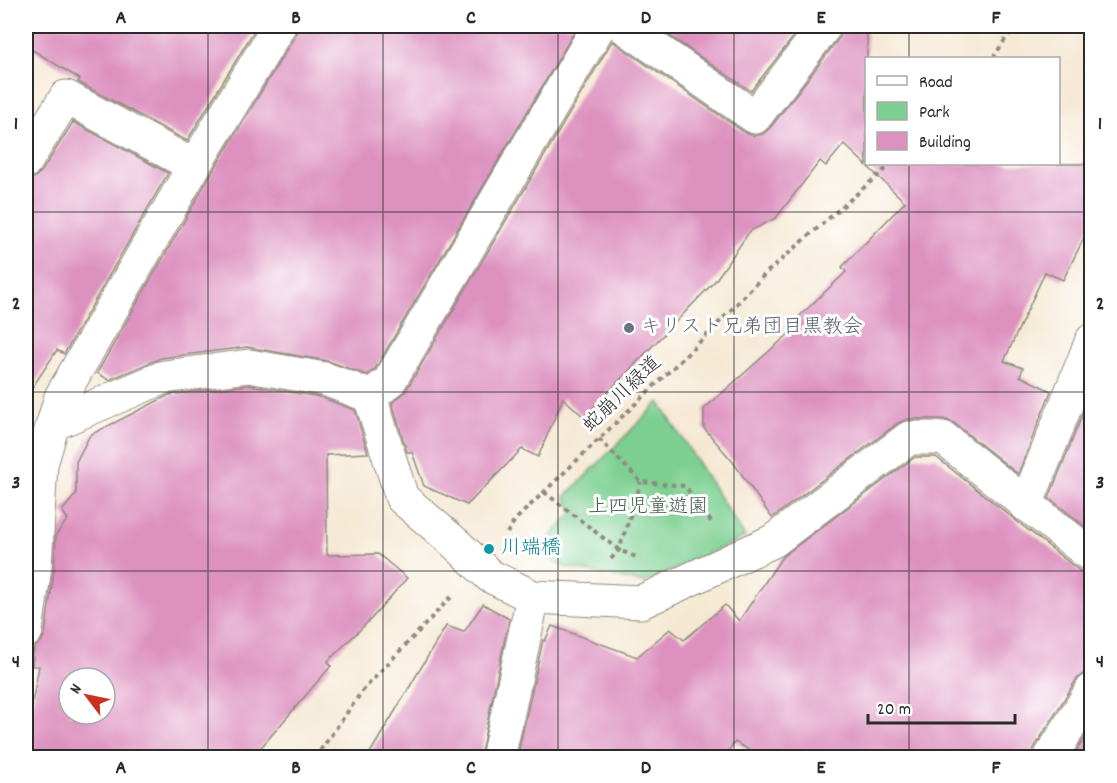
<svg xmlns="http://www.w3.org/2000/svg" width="1117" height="783" font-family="Dekko,'Klee One',sans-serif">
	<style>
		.green { fill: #7dd091; stroke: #547e5e; stroke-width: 1.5 }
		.building { fill: #dd91bf; fill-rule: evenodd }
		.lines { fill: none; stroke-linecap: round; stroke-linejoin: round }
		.minor-casing { stroke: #908a7f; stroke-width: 35 }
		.path { stroke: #908a7f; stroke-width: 4; stroke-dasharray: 4.5 4.5; stroke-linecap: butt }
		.minor { stroke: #fff; stroke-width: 33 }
		.grid { fill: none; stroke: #2b2b2b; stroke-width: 1.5; stroke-opacity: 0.55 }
		.worship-dot { fill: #6b7280; stroke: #fff; stroke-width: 2 }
		.culture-dot { fill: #0f9aa8; stroke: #fff; stroke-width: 2 }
		.labels { text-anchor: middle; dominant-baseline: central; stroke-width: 6; stroke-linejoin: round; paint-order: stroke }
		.worship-label { font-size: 20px; fill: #5b616d; stroke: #fff; text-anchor: start }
		.street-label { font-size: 20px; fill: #2b2b2b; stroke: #fff }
		.park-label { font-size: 20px; fill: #445d4a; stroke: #fff }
		.culture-label { font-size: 20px; fill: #0d838f; stroke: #fff; text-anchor: start }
		.neatline { fill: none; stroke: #2b2b2b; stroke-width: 2 }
		.grid-label { font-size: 20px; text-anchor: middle; font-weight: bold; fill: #2b2b2b }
	</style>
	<rect width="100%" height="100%" fill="#fff"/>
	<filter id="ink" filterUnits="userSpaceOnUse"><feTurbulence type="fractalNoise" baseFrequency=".0167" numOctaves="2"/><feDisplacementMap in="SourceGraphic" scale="12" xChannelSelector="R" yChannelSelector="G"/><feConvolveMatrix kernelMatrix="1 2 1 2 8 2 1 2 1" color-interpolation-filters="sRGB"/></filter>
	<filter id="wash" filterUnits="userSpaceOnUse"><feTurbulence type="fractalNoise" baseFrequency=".008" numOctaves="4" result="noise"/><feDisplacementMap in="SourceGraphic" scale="24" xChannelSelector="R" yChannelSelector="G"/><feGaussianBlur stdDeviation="1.35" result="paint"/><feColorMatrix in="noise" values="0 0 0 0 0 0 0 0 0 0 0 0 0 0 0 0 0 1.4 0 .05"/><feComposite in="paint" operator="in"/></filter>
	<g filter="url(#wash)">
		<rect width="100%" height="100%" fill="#f5e8d3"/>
		<polygon class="green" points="659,402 745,537 644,583 565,567 536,552 573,512 565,497"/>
		<g id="blocks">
			<g class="building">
				<polygon points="26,26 257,26 187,141 78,82 80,79 26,46"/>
				<polygon points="298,26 578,26 375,369 367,375 328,361 247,347 161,358 109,380 97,373 210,176 295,36"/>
				<polygon points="655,26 802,26 751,91"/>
				<polygon points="843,26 867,26 867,164 1092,164 1092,222 1063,280 1045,272 1004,361 1023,368 1020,376 1051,391 1018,474 954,423 943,419 908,419 898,423 772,518 733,462 704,428 704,409 792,331 788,327 846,272 842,267 905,202 844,144 826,166 820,161 776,218 750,231 715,281 584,417 563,398 538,457 522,449 467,505 424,486 412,452 407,452 392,403 405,392 612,41 744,132 754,136 763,134 770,128 840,37"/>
				<polygon points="73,122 168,173 64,354 57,350 26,397 26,180 34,178 42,171"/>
				<path d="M249 385 320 397 355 410 368 453 326 455 327 555 378 554 407 578 372 618 328 661 331 666 252 758H26V737L39 666H32L34 648 41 642 45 634 54 570 56 535 68 519 62 511 76 494V462L90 435 169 395ZM69 678H105V714H69Z"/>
				<polygon points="1085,408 1092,411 1092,532 1049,498"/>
				<polygon points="915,457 936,457 1080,571 1092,574 1092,671 1083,674 1076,680 1034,748 1031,758 763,758 735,742 723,758 517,758 543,640 545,641 552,626 637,657 670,629 684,640 725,605 739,621 782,557"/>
				<polygon points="483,604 509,619 480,758 367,758 446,626 464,632"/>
				<polygon points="1092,726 1092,758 1072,758"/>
			</g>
		</g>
	</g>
	<g filter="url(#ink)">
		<use href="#blocks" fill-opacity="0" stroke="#908a7f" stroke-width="1.5"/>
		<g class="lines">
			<g class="minor-casing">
				<g id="minor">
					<polyline points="623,26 755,117 825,26"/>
					<polyline points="26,161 66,97 194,166"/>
					<polyline points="370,396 389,382 599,26"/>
					<polyline points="53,424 164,377 249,366 325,379 370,396 402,498 455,543 490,576 533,597 641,602 773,541 909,438 943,438 1092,556"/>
					<polyline points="1026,505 1092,340"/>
					<polyline points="26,631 35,567 41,464 61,397 194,166 279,26"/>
					<polyline points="498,758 533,597"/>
					<polyline points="1050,758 1092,690"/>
				</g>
			</g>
			<g class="path">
				<polyline points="993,58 1014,26"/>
				<polyline points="599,439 641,482 685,486 712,523"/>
				<polyline points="544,492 619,550 636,557"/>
				<polyline points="507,533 515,520 710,332 765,274 891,164"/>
				<polyline points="611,559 619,550 641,482"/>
				<polyline points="315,758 363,690 452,596"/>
			</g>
			<use href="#minor" class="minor"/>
		</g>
	</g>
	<path class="grid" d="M208 26V758M383 26V758M558 26V758M734 26V758M909 26V58M909 164V758M26 212H1092M26 392H1092M26 571H1092"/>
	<circle class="worship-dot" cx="629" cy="328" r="6"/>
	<circle class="culture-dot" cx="489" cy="549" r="6"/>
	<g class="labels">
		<g class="worship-label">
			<text x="641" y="328">キリスト兄弟団目黒教会</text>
		</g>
		<g class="street-label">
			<text transform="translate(623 395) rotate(-44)">蛇崩川緑道</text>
		</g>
		<g class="park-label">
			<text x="648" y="508">上四児童遊園</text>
		</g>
		<g class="culture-label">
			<text x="501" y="549">川端橋</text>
		</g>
	</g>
	<rect width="1117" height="783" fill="none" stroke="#fff" stroke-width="66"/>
	<rect x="865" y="57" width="195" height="108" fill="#ffffff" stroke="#aaaaaa" stroke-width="1.5"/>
	<rect x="877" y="76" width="30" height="9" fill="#ffffff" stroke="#aaaaaa" stroke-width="1.5"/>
	<text x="919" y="87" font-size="18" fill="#2b2b2b">Road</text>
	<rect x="877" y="102" width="30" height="18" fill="#7dd091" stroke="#aaaaaa" stroke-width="1.5"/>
	<text x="919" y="117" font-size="18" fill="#2b2b2b">Park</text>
	<rect x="877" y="132" width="30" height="18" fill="#dd91bf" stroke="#aaaaaa" stroke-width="1.5"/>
	<text x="919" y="147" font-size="18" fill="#2b2b2b">Building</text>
	<g transform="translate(87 696) rotate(302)"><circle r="28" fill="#ffffff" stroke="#aaaaaa" stroke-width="1.5"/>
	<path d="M0-4.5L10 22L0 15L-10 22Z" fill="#c8321e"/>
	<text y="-9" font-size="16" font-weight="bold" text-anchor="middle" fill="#2b2b2b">N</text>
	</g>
	<path d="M868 714v9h147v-9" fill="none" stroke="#2b2b2b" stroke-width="3"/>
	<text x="877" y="714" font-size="18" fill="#2b2b2b" stroke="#ffffff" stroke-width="4.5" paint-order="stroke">20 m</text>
	<rect x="33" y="33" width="1051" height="717" class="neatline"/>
	<g class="grid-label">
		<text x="121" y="23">A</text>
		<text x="296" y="23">B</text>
		<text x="471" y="23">C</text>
		<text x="646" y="23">D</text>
		<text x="821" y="23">E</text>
		<text x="996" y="23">F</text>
		<text x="16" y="129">1</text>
		<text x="1100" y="129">1</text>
		<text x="16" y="309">2</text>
		<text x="1100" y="309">2</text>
		<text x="16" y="488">3</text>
		<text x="1100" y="488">3</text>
		<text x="16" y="667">4</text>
		<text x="1100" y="667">4</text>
		<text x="121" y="773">A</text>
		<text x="296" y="773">B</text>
		<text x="471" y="773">C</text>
		<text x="646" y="773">D</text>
		<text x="821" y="773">E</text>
		<text x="996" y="773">F</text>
	</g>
</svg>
